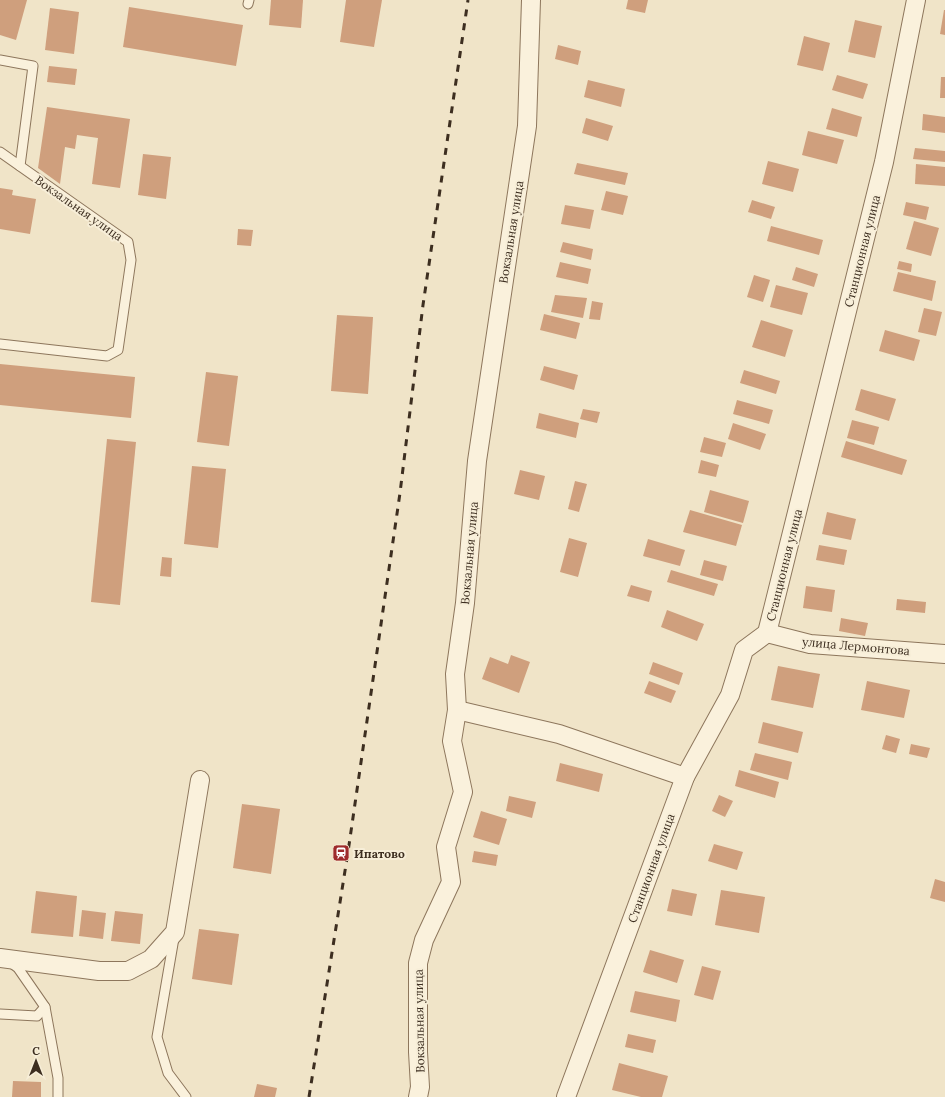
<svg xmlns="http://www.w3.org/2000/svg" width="945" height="1097" font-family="Lora,serif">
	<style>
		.building { fill: #cf9f7d }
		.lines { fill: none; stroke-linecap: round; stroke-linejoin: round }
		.service-casing { stroke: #8d765c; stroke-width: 11 }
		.minor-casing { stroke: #8d765c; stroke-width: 20 }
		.service { stroke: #faf1dc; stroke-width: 9 }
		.minor { stroke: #faf1dc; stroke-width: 18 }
		.rail { stroke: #3d2e20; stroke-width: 3; stroke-dasharray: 7 7; stroke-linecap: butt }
		.labels { text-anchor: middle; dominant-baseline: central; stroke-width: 4; stroke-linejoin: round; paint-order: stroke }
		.street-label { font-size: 12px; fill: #3d2e20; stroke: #f7eed8 }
		.poi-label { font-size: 12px; font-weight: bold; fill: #3d2e20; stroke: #f7eed8; text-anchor: start }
	</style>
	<rect width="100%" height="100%" fill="#f0e4c8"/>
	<g class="building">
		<polygon points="0,0 27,0 16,40 0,35"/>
		<polygon points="271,0 303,0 301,28 269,25"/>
		<polygon points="346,0 382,0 374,47 340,42"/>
		<polygon points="628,0 648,0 645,13 626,9"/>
		<polygon points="129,7 243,25 236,66 123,47"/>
		<polygon points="50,8 79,12 74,54 45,50"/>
		<polygon points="944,10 945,10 945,35 940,34"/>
		<polygon points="855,20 882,26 875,58 848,52"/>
		<polygon points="804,36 830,43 823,71 797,65"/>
		<polygon points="558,45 581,51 578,65 555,59"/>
		<polygon points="49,66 77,69 75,85 47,82"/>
		<polygon points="837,75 868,84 863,99 832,90"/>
		<polygon points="941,77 945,77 945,98 940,98"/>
		<polygon points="588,80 625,89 621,107 584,97"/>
		<polygon points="47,107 130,119 120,188 92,184 98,138 77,135 75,149 65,147 60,184 38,168"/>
		<polygon points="832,108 862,117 857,137 826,129"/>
		<polygon points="923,114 945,117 945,133 922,130"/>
		<polygon points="586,118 613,126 608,141 582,133"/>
		<polygon points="808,131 844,140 837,164 802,155"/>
		<polygon points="915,148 945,151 945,162 913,159"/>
		<polygon points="143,154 171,157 166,199 138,195"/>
		<polygon points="768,161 799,169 793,192 762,184"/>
		<polygon points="577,163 628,173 625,185 574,174"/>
		<polygon points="916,164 945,167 945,186 915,184"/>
		<polygon points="0,188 13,190 12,195 36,199 30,234 0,229"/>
		<polygon points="606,191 628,196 623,215 601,210"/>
		<polygon points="752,200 775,207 771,219 748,212"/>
		<polygon points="906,202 929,207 926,220 903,215"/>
		<polygon points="565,205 594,210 590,229 561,224"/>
		<polygon points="914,221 939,228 931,256 906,249"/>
		<polygon points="771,226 823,240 819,255 767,241"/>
		<polygon points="238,229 253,230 251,246 237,245"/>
		<polygon points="563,242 593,249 591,260 560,252"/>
		<polygon points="899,261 912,264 911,272 897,269"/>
		<polygon points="560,262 591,269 588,284 556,277"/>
		<polygon points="796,267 818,274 814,287 792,280"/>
		<polygon points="898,272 936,281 932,301 893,291"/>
		<polygon points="754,275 770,280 763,302 747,297"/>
		<polygon points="776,285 808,293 802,315 770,307"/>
		<polygon points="555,295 587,298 583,318 551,312"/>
		<polygon points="592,301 603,303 600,320 589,319"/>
		<polygon points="924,308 942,312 936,336 918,332"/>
		<polygon points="544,314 580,323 576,339 540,330"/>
		<polygon points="337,315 373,317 368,394 331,391"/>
		<polygon points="761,320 793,330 785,357 752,347"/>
		<polygon points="885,330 920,340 914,361 879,351"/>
		<polygon points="0,364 135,377 131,418 0,405"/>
		<polygon points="544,366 578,375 574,390 540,380"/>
		<polygon points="744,370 780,381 776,394 740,383"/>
		<polygon points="206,372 238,376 229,446 197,442"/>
		<polygon points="861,389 896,399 889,421 855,410"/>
		<polygon points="737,400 773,410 769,424 733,414"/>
		<polygon points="583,409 600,412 597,423 580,419"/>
		<polygon points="539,413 579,423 576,438 536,428"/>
		<polygon points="852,420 879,427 874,445 847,438"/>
		<polygon points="733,423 766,434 760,450 728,439"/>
		<polygon points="704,437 726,443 722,457 700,452"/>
		<polygon points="107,439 136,442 120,605 91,602"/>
		<polygon points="846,441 907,460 902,475 841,457"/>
		<polygon points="701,460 719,465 716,477 698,473"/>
		<polygon points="192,466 226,469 218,548 184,544"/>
		<polygon points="520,470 545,476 539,500 514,494"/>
		<polygon points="575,481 587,484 579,512 568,509"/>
		<polygon points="710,490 749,501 743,523 704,512"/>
		<polygon points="690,510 742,525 736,546 683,532"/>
		<polygon points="827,512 856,519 851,540 822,534"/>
		<polygon points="569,538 587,543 578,577 560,572"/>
		<polygon points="648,539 685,550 680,566 643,556"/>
		<polygon points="819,545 847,550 844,565 816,560"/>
		<polygon points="162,557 172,558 171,577 160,576"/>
		<polygon points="704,560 727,566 723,581 700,575"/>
		<polygon points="671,570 718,584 714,596 667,582"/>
		<polygon points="631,585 652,591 649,602 627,596"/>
		<polygon points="806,586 835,590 832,612 803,608"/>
		<polygon points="897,599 926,602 925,613 896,610"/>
		<polygon points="667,610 704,624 697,641 661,627"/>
		<polygon points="841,618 868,623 865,636 839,631"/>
		<polygon points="511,655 530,662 519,693 482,679 490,657 508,664"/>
		<polygon points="653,662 683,673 679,685 649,674"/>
		<polygon points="778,666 820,674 813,708 771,700"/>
		<polygon points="649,681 676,691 671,703 644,693"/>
		<polygon points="867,681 910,690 904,718 861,710"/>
		<polygon points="763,722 803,732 798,753 758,743"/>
		<polygon points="886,735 900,739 896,753 882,749"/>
		<polygon points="911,744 930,748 927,758 909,754"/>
		<polygon points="755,753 792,762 788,780 750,770"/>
		<polygon points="560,763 603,774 599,792 556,781"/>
		<polygon points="739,770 779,782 775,798 735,786"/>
		<polygon points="719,795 733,801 725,817 712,811"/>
		<polygon points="509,796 536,802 532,818 506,811"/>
		<polygon points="242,804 280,809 271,874 233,868"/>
		<polygon points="481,811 507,819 499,845 473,837"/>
		<polygon points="714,844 743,852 737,870 708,861"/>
		<polygon points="474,851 498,855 496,866 472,862"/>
		<polygon points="935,879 945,882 945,902 930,898"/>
		<polygon points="672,889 697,894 692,916 667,911"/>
		<polygon points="721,890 765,897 759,933 715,925"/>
		<polygon points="36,891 77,896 73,937 31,933"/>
		<polygon points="82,910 106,913 103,939 79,936"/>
		<polygon points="115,911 143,914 140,944 111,941"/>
		<polygon points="199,929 239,934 232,985 192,979"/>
		<polygon points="650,950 684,960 677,983 643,972"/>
		<polygon points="702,966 721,971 713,1000 694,995"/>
		<polygon points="635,991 680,1000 676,1022 630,1012"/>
		<polygon points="628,1034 656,1040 653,1053 625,1047"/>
		<polygon points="619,1063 668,1076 662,1097 641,1097 612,1090"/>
		<polygon points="13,1081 41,1082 41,1097 12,1097"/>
		<polygon points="257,1084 277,1088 275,1097 254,1097"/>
	</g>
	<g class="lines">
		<g class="service-casing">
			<g id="service">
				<polyline points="248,4 249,0"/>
				<polyline points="0,60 33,66 20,166"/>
				<polyline points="0,152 128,242 131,260 118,350 107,356 0,344"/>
				<polyline points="174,938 157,1037 168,1073 186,1097"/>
				<polyline points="10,962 18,968 45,1007 58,1078 58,1097"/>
				<polyline points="0,1014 37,1016 45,1007"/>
			</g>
		</g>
		<g class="minor-casing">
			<g id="minor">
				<polyline points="767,633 810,644 945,654"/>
				<polyline points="457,710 559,734 685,777"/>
				<polyline points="0,958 99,971 128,971 151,959 175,932 200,780"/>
				<polyline points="418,1097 420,1087 418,1052 418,963 424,940 451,882 446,847 463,792 452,741 457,710 455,674 465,603 477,461 527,126 531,0"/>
				<polyline points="566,1097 685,777 730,695 744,650 767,633 884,162 916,0"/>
			</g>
		</g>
		<use href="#service" class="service"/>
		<use href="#minor" class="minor"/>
		<polyline class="rail" points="309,1097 348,852 400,493 423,305 468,0"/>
	</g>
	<defs>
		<g id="station-square" transform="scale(0.9)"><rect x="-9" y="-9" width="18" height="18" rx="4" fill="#9e2a2b" stroke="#f7eed8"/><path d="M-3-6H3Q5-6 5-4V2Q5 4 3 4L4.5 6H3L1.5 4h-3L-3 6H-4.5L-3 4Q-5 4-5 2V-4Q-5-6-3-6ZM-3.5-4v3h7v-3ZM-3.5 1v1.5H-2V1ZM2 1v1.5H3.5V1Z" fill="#fff"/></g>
	</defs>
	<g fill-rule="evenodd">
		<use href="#station-square" x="341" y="853"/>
	</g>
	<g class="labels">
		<g class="street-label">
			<text transform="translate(79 208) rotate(35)">Вокзальная улица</text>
			<text transform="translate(511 232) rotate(-81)">Вокзальная улица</text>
			<text transform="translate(862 251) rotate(-76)">Станционная улица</text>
			<text transform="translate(469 553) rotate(-85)">Вокзальная улица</text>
			<text transform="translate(784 565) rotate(-76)">Станционная улица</text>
			<text transform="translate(856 646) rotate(5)">улица Лермонтова</text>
			<text transform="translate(651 868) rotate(-70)">Станционная улица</text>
			<text transform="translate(419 1021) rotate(-91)">Вокзальная улица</text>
		</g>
		<g class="poi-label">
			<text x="354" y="853">Ипатово</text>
		</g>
	</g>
	<g transform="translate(36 1061)" stroke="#f7eed8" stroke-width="3" paint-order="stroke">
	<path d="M0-3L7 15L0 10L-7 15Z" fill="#3d2e20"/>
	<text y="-6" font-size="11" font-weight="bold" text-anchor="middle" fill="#3d2e20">С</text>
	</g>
</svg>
